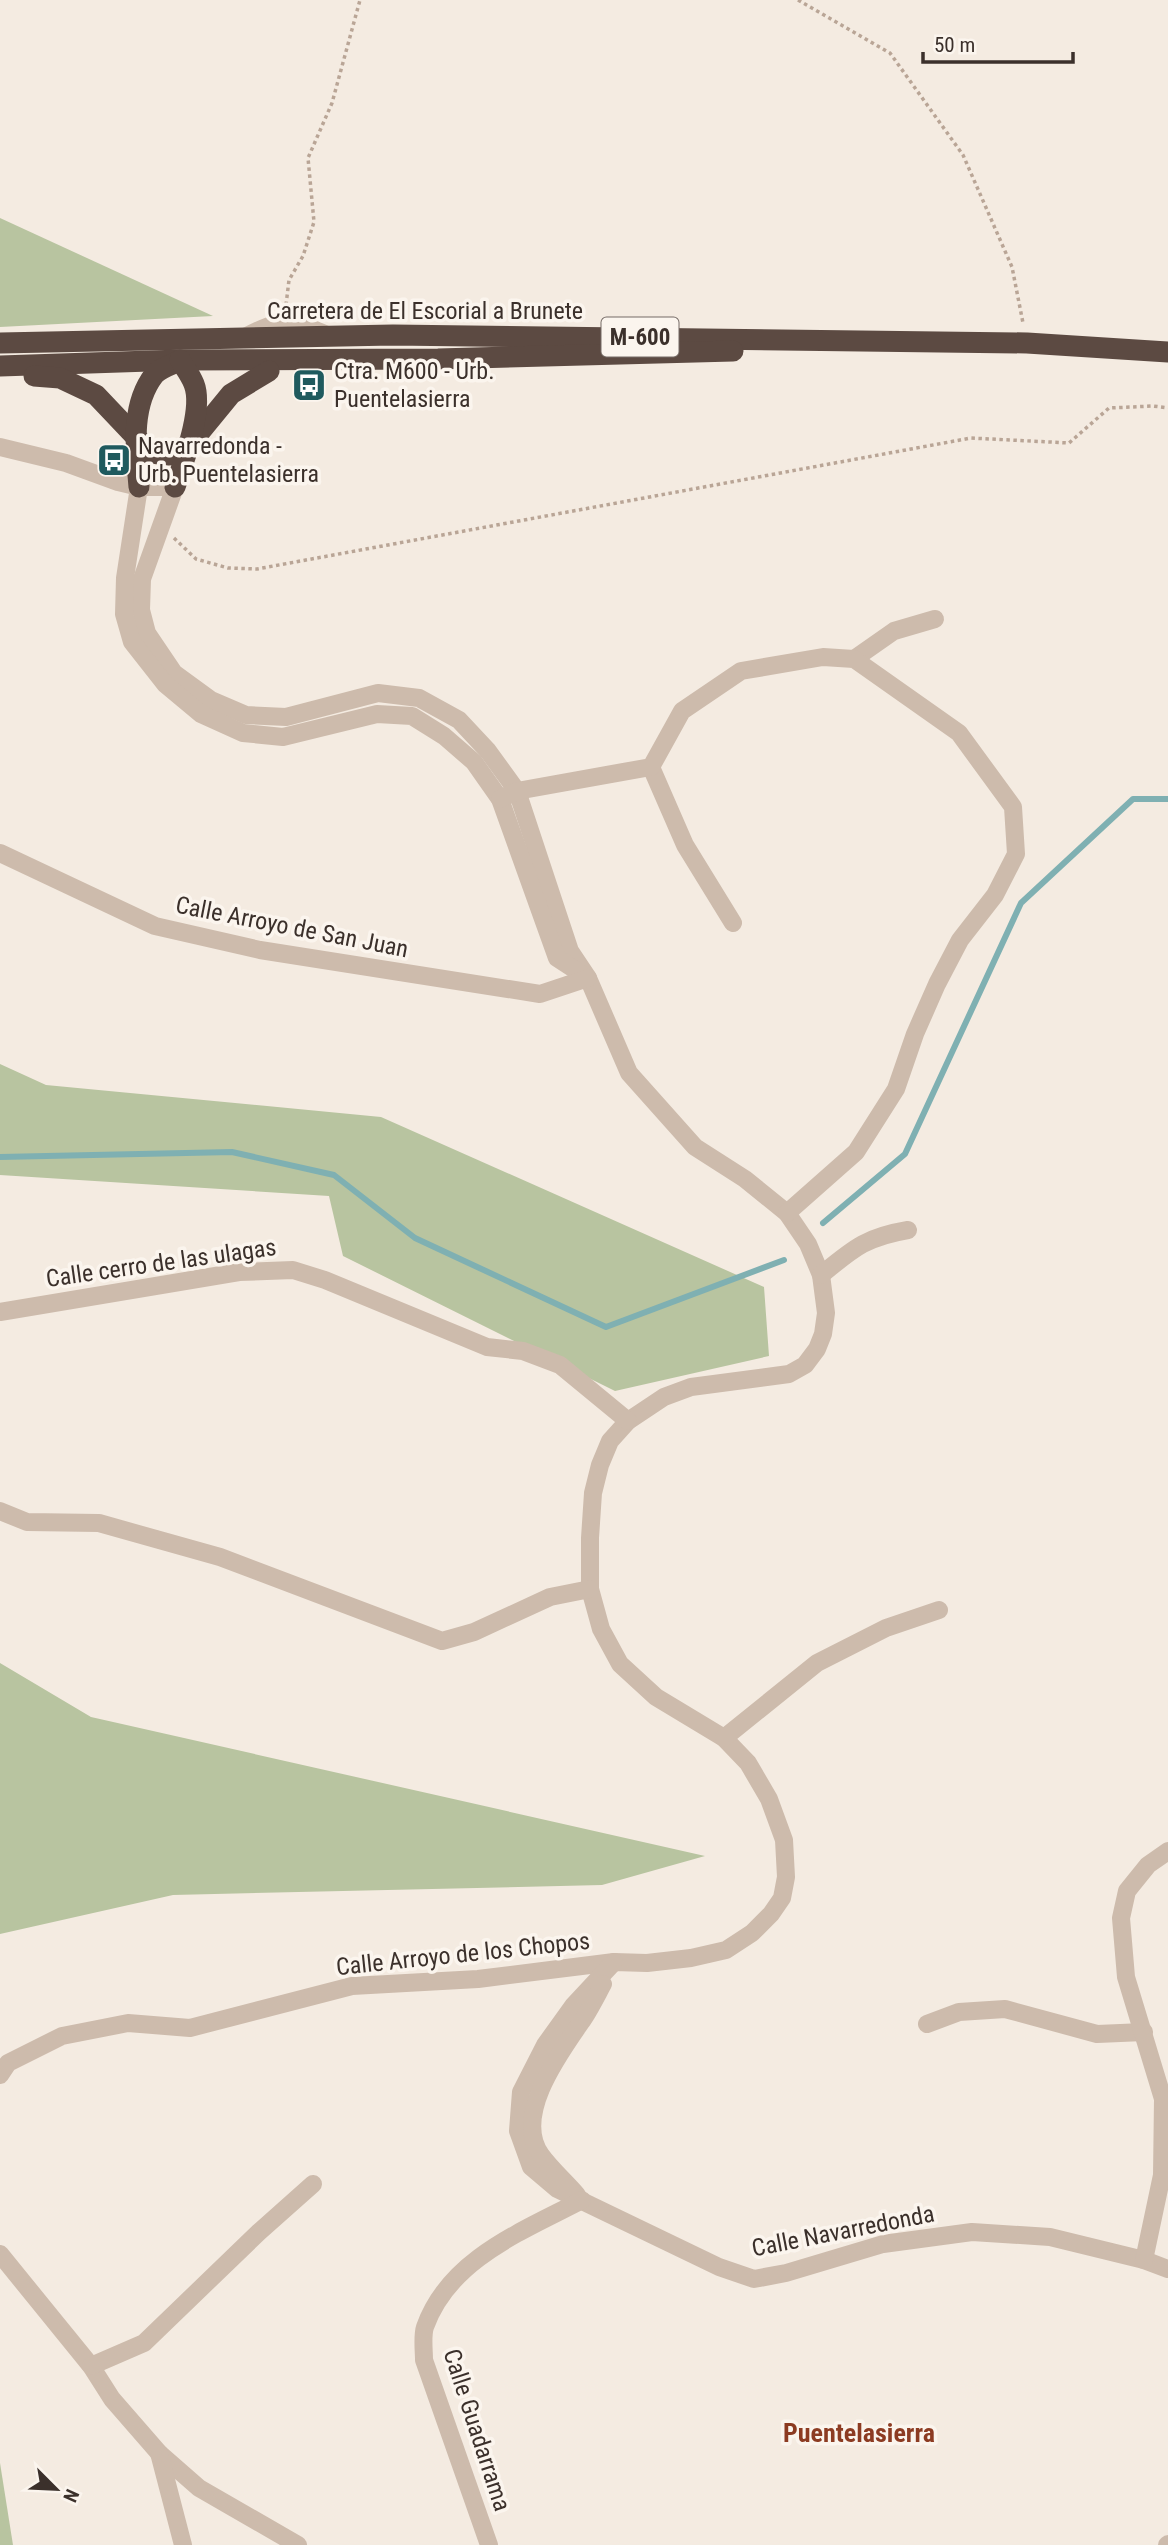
<svg xmlns="http://www.w3.org/2000/svg" width="1168" height="2545" font-family="'Roboto Condensed',sans-serif">
	<style>
		.green { fill: #b8c4a0 }
		.lines { fill: none; stroke-linecap: round; stroke-linejoin: round }
		.stream { stroke: #7fb0b2; stroke-width: 6 }
		.path { stroke: #b9a596; stroke-width: 3.5; stroke-dasharray: 3.5 3.5; stroke-linecap: butt }
		.minor { stroke: #cdbbac; stroke-width: 18 }
		.highway { stroke: #5c4a42; stroke-width: 21 }
		.labels { text-anchor: middle; dominant-baseline: central; stroke-width: 7; stroke-linejoin: round; paint-order: stroke }
		.shield { fill: #fbf5ee; stroke: #756b66; stroke-width: 2 }
		.shield-label { font-size: 23px; font-weight: bold; fill: #3b302b }
		.street-label { font-size: 24px; fill: #3b302b; stroke: #fbf5ee }
		.poi-label { font-size: 24px; fill: #3b302b; stroke: #fbf5ee; text-anchor: start }
		.neighbourhood-label { font-size: 26px; font-weight: bold; fill: #8c3b22; stroke: #fbf5ee }
	</style>
	<rect width="100%" height="100%" fill="#f4ebe1"/>
	<g class="green">
		<polygon points="0,218 213,316 0,327"/>
		<polygon points="0,1064 46,1085 381,1117 764,1287 769,1356 615,1391 343,1256 329,1196 0,1175"/>
		<polygon points="0,1663 91,1717 705,1856 602,1885 173,1895 0,1934"/>
		<polygon points="0,2463 13,2545 0,2545"/>
	</g>
	<g class="lines">
		<g class="stream">
			<polyline points="0,1157 232,1152 334,1175 415,1238 606,1327 784,1260"/>
			<polyline points="823,1223 905,1154 1021,903 1133,799 1168,799"/>
		</g>
		<g class="path">
			<polyline points="798,0 890,53 963,155 1012,267 1023,323"/>
			<polyline points="286,305 289,280 303,256 314,222 308,158 332,103 360,0"/>
			<polyline points="174,538 196,559 228,568 257,569 971,438 1069,443 1109,408 1153,406 1168,408"/>
		</g>
		<g class="minor">
			<path d="M245 337C281 318 290 319 327 335"/>
			<polyline points="0,447 66,463 118,482 139,487 175,487 142,579 141,610 147,633 174,673 211,700 246,715 286,717 378,693 419,698 459,720 488,751 517,791 570,951 588,978 629,1073 695,1147 745,1179 787,1213 808,1244 821,1275 826,1313 823,1334 817,1349 805,1365 789,1374 691,1387 664,1397 628,1421 610,1441 600,1465 593,1493 590,1538 590,1589 601,1629 620,1664 656,1697 724,1738 748,1763 769,1799 784,1840 786,1877 782,1898 771,1914 752,1933 726,1950 691,1958 647,1963 614,1962 478,1979 352,1986 190,2028 128,2023 62,2036 8,2063 0,2075"/>
			<polyline points="139,487 125,578 124,614 132,642 165,684 201,714 243,733 283,737 377,714 412,716 444,736 474,762 500,799 557,958 580,973"/>
			<polyline points="854,659 894,631 935,619"/>
			<polyline points="651,767 685,845 733,923"/>
			<polyline points="500,799 517,791 651,767 682,711 741,671 823,657 854,659 959,733 1013,807 1016,854 995,895 960,940 937,984 915,1034 896,1089 856,1152 787,1213"/>
			<polyline points="0,853 155,926 260,950 540,994 588,978"/>
			<path d="M821 1275C854 1248 866 1237 908 1230"/>
			<polyline points="0,1312 239,1272 293,1270 325,1280 487,1347 523,1351 560,1365 628,1421"/>
			<polyline points="0,1511 27,1522 99,1523 220,1557 442,1641 474,1632 550,1597 590,1589"/>
			<polyline points="724,1738 817,1663 886,1628 939,1610"/>
			<polyline points="614,1962 573,2006 545,2045 521,2092 518,2131 531,2167 557,2189 719,2267 754,2279 786,2273 883,2244 972,2232 1050,2237 1144,2260 1168,2269"/>
			<polyline points="927,2024 959,2012 1005,2009 1097,2034 1144,2032"/>
			<path d="M577 2195C566 2182 551 2169 541 2155 512 2115 562 2050 584 2018 591 2007 597 1995 603 1984"/>
			<polyline points="0,2254 91,2366 112,2399 159,2453 199,2488 298,2545"/>
			<polyline points="1144,2260 1162,2175 1163,2099 1126,1977 1121,1918 1127,1891 1148,1865 1168,1851"/>
			<polyline points="91,2366 144,2343 259,2232 313,2184"/>
			<polyline points="159,2453 183,2545"/>
			<path d="M489 2545 424 2360C424 2350 422 2336 425 2327 449 2259 523 2231 582 2200"/>
			<polyline points="1167,2545 1168,2544"/>
		</g>
		<g class="highway">
			<polyline points="0,343 393,335 1027,343 1168,352"/>
			<polyline points="0,366 180,360 438,359 733,351"/>
			<polyline points="34,376 60,378 96,395 151,453 169,455 190,444 231,394 269,371"/>
			<path d="M139 487C136 450 130 406 154 375 159 369 170 365 177 362"/>
			<path d="M175 487C183 463 204 409 194 384 191 376 185 368 180 360"/>
		</g>
	</g>
	<defs>
		<g id="bus-square" transform="scale(1.75)"><rect x="-9" y="-9" width="18" height="18" rx="4" fill="#1f5a5e" stroke="#fbf5ee"/><path d="M-5-6H5V4H4V6H2V4H-2V6H-4V4H-5ZM-3.5-4V0h7V-4ZM-3.5 1.2v1.5H-2V1.2ZM2 1.2v1.5H3.5V1.2Z" fill="#fff"/></g>
	</defs>
	<g fill-rule="evenodd">
		<use href="#bus-square" x="309" y="385"/>
		<use href="#bus-square" x="114" y="460"/>
	</g>
	<g class="labels">
		<rect class="shield" x="601.5" y="317.5" width="77" height="39" rx="5"/>
		<g class="shield-label">
			<text x="640" y="337">M-600</text>
		</g>
		<g class="street-label">
			<text x="425" y="311">Carretera de El Escorial a Brunete</text>
			<text transform="translate(292 927) rotate(11)">Calle Arroyo de San Juan</text>
			<text transform="translate(161 1263) rotate(-8)">Calle cerro de las ulagas</text>
			<text transform="translate(463 1954) rotate(-6)">Calle Arroyo de los Chopos</text>
			<text transform="translate(843 2231) rotate(-11)">Calle Navarredonda</text>
			<text transform="translate(477 2430) rotate(72)">Calle Guadarrama</text>
		</g>
		<g class="poi-label">
			<text x="334" y="371">Ctra. M600 - Urb.<tspan x="334" dy="28">Puentelasierra</tspan></text>
			<text x="138" y="446">Navarredonda -<tspan x="138" dy="28">Urb. Puentelasierra</tspan></text>
		</g>
		<g class="neighbourhood-label">
			<text x="859" y="2433">Puentelasierra</text>
		</g>
	</g>
	<g transform="translate(56 2489) rotate(114)" stroke="#fbf5ee" stroke-width="5" paint-order="stroke">
	<path d="M0-5L12 26L0 18L-12 26Z" fill="#3b302b"/>
	<text y="-10" font-size="19" font-weight="bold" text-anchor="middle" fill="#3b302b">N</text>
	</g>
	<path d="M923 52v10h150v-10" fill="none" stroke="#3b302b" stroke-width="3.5"/>
	<text x="934" y="52" font-size="21" fill="#3b302b" stroke="#fbf5ee" stroke-width="5" paint-order="stroke">50 m</text>
</svg>
